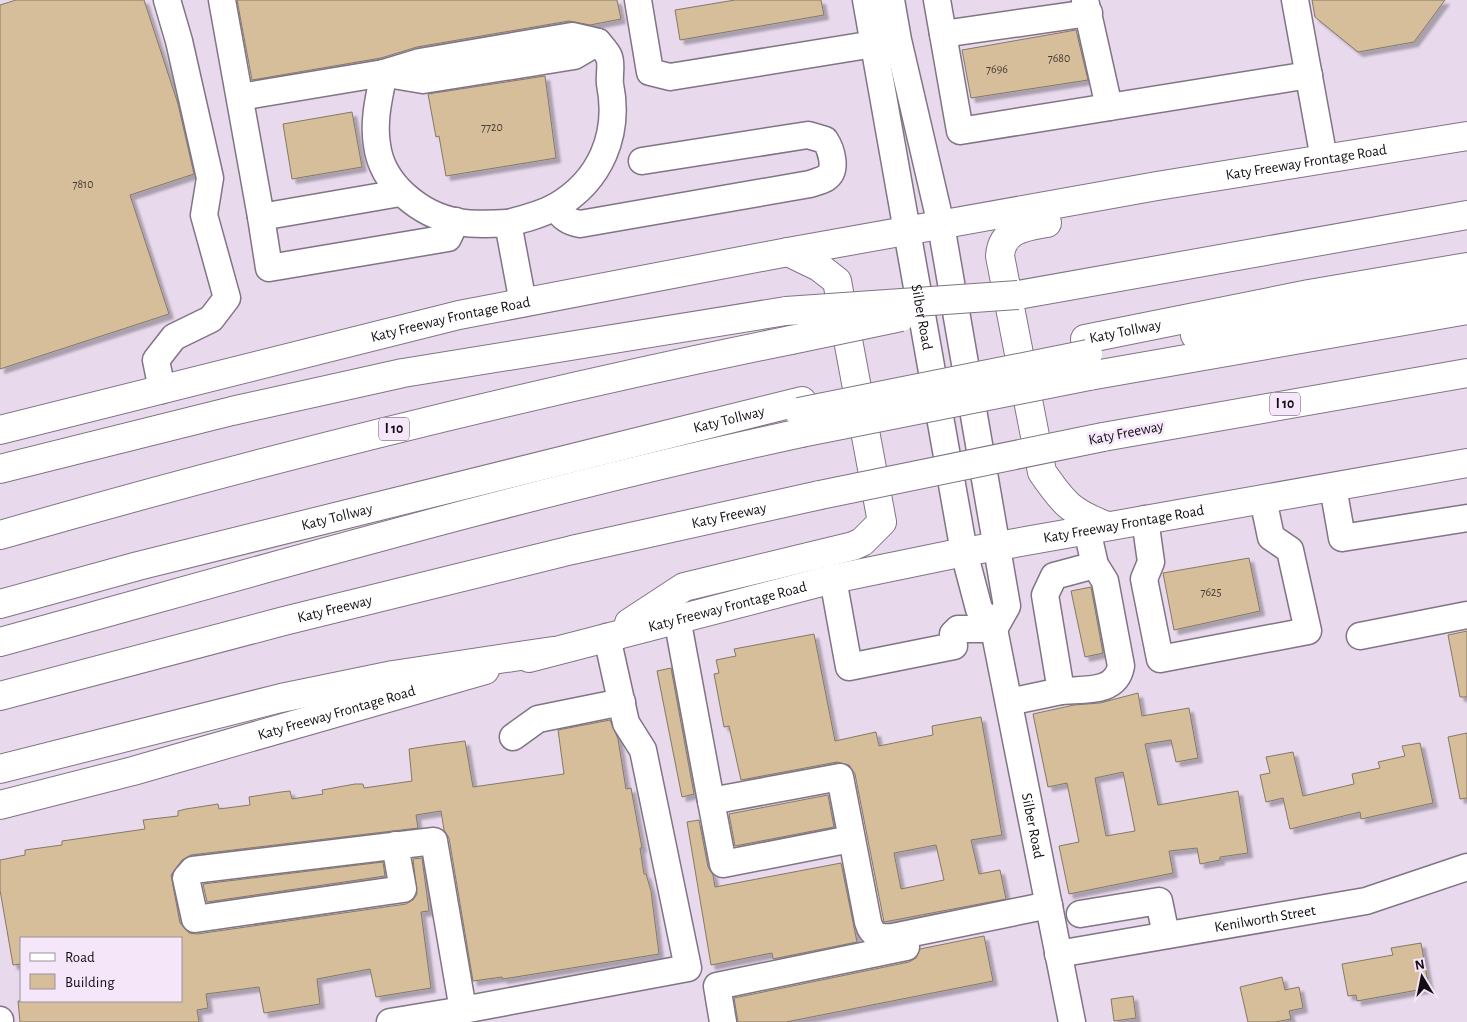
<svg xmlns="http://www.w3.org/2000/svg" width="1467" height="1022" font-family="'Alegreya Sans',sans-serif">
	<style>
		.building { fill: #d5be99; stroke: #837967; fill-rule: evenodd; filter: url(#shadow) }
		.lines { fill: none; stroke-linecap: round; stroke-linejoin: round }
		.minor-casing { stroke: #817485; stroke-width: 29 }
		.major-casing { stroke: #817485; stroke-width: 30 }
		.highway-casing { stroke: #817485; stroke-width: 30 }
		.minor { stroke: #fff; stroke-width: 26 }
		.major { stroke: #fff; stroke-width: 28 }
		.highway { stroke: #fff; stroke-width: 28 }
		.highway-bridge-casing { stroke: #817485; stroke-width: 30; stroke-linecap: butt }
		.highway-bridge { stroke: #fff; stroke-width: 28 }
		.labels { text-anchor: middle; dominant-baseline: central; stroke-width: 5; stroke-linejoin: round; paint-order: stroke }
		.number-label { font-size: 12px; fill: #443a35 }
		.shield { fill: #f5e6f9; stroke: #574f59; stroke-width: 1 }
		.shield-label { font-size: 14px; font-weight: bold; fill: #130e14 }
		.street-label { font-size: 15px; fill: #130e14; stroke: #f5e6f9 }
	</style>
	<defs>
		<filter id="shadow"><feDropShadow dx="4.5" dy="4.5" stdDeviation="1" flood-color="#0004"/></filter>
	</defs>
	<rect width="100%" height="100%" fill="#e8d9ec"/>
	<g class="building">
		<polygon points="16,0 144,0 178,104 194,174 130,195 169,314 0,369 0,5"/>
		<polygon points="237,0 617,0 621,19 590,25 569,21 417,47 381,58 252,80"/>
		<polygon points="735,0 821,0 824,15 680,40 675,10"/>
		<polygon points="1312,0 1445,0 1414,42 1358,52 1315,17"/>
		<polygon points="1076,30 1088,80 971,98 962,50"/>
		<polygon points="545,76 556,158 446,176 439,136 436,137 428,94"/>
		<polygon points="352,112 362,167 292,179 283,124"/>
		<polygon points="1249,558 1260,611 1174,630 1163,573"/>
		<polygon points="1091,587 1103,653 1085,657 1071,591"/>
		<polygon points="1467,631 1467,697 1460,697 1448,635"/>
		<path d="M814 634 835 741 876 732 879 746 933 735 932 726 981 717 1002 835 971 840 979 874 1000 870 1006 899 884 922 855 774 849 765 837 762 741 780 729 726 724 727 714 674 719 673 716 660 736 656 734 649ZM936 845 944 880 901 889 894 853Z"/>
		<polygon points="671,668 694,794 682,797 657,671"/>
		<path d="M1138 693 1142 716 1189 708 1198 758 1176 762 1171 740 1145 744 1158 805 1238 791 1248 853 1220 857V860L1200 864 1197 848 1169 851 1173 873 1069 894 1059 846 1079 842 1067 783 1048 787 1033 714 1074 705 1100 703ZM1123 772 1135 831 1106 836 1095 778Z"/>
		<polygon points="610,720 618,739 626,789 631,788 642,848 640,848 644,874 646,874 651,891 659,954 503,979 502,977 473,981 449,838 444,830 441,811 416,815 418,828 191,855 182,860 171,875 180,923 189,933 197,934 406,904 413,900 417,894 413,859 422,858 429,911 421,912 431,988 376,997 370,969 317,979 320,1004 264,1013 259,987 206,994 208,1008 197,1010 199,1022 20,1022 18,1001 181,1001 181,938 21,938 21,964 13,965 0,890 0,860 25,855 25,850 62,845 62,841 145,829 143,820 178,816 178,811 186,809 218,804 219,809 250,805 249,797 281,792 290,791 292,799 323,794 322,790 355,784 363,784 364,788 412,781 409,749 435,745 465,741 473,787 564,774 558,730"/>
		<polygon points="1467,733 1467,798 1460,799 1448,737"/>
		<polygon points="1420,743 1433,803 1361,819 1360,812 1290,829 1283,798 1266,802 1260,775 1270,773 1266,757 1293,752 1303,796 1354,784 1352,774 1380,768 1378,762 1405,756 1402,746"/>
		<polygon points="828,795 834,827 735,846 729,814"/>
		<polygon points="699,820 708,867 713,875 715,887 841,863 857,942 773,959 772,953 711,965 687,822"/>
		<polygon points="383,862 385,876 207,902 203,884"/>
		<polygon points="984,936 993,981 786,1022 738,1022 734,998 909,962 916,958 920,949"/>
		<polygon points="1421,943 1429,988 1357,1001 1356,995 1348,996 1342,964 1393,955 1391,948"/>
		<polygon points="1282,977 1285,990 1299,987 1303,1008 1289,1011 1291,1019 1275,1022 1248,1022 1240,987"/>
		<polygon points="1133,996 1136,1018 1114,1021 1111,999"/>
	</g>
	<g class="lines">
		<g class="minor-casing">
			<g id="minor">
				<polyline points="222,0 261,217 400,193"/>
				<polyline points="638,0 650,72 670,77 874,44"/>
				<path id="s1" d="M866 0 964 552 979 609 994 629 1072 1022"/>
				<polyline points="891,0 898,40 941,225 1007,606 994,629"/>
				<polyline points="937,0 960,131 1309,75"/>
				<polyline points="1085,0 1109,107"/>
				<polyline points="1295,0 1324,159"/>
				<polyline points="943,34 1089,13"/>
				<path d="M384 73 420 62 572 36 598 42C601 46 607 52 609 57 612 64 609 75 610 84 620 134 601 181 555 207 540 215 524 219 508 223"/>
				<polyline points="387,74 423,80 574,56 598,42"/>
				<path d="M240 97 384 73C379 97 373 121 377 145 382 185 421 215 458 222 475 225 491 224 508 223L523 303"/>
				<path d="M555 207C562 217 568 222 580 224L810 184C815 182 821 181 826 178 838 170 831 149 825 140L808 135 642 161"/>
				<polyline points="261,217 269,268 448,238 456,221"/>
				<polyline points="162,390 156,360 174,337 211,319 227,298 204,215 210,178 179,41 167,0"/>
				<polyline points="1333,487 1342,538 1467,518"/>
				<polyline points="1145,519 1151,562 1144,579 1160,659 1308,631 1290,550 1271,537 1263,499"/>
				<polyline points="833,579 849,667 954,646 953,634 958,629 994,629"/>
				<path d="M677 618 711 801 840 777 868 922C872 936 879 938 893 937L1049 905"/>
				<polyline points="1360,636 1467,615"/>
				<path d="M1061 691C1084 689 1116 694 1121 666L1105 581 1095 565 1087 530"/>
				<polyline points="1009,702 1061,691 1045,595 1054,576 1095,565"/>
				<polyline points="513,737 538,719 622,702"/>
				<polyline points="711,801 723,864 851,839"/>
				<polyline points="395,845 403,889 195,919 186,878 193,870 434,841 463,1010 688,968 643,750 626,723 607,637"/>
				<polyline points="1080,914 1159,901 1166,935"/>
				<path id="s2" d="M1058 954 1366 901 1467 867"/>
				<polyline points="0,1020 0,1022"/>
				<polyline points="390,1022 463,1010"/>
				<polyline points="723,1022 717,986 906,947"/>
			</g>
		</g>
		<g class="major-casing">
			<g id="major">
				<path d="M1047 223C1025 227 1002 229 1000 256L1042 472C1064 504 1071 512 1107 526"/>
				<path id="s3" d="M0 430 459 315 788 252 1157 186 1467 136"/>
				<polyline points="629,623 684,587 853,546 862,542 882,522 837,281 819,267 788,252"/>
				<path id="s4" d="M529 658 833 579 964 552 1467 463"/>
				<path id="s5" d="M0 805 133 771 485 670"/>
			</g>
		</g>
		<g class="highway-casing">
			<g id="highway">
				<polyline points="1018,295 1467,215"/>
				<polyline points="1195,335 1467,289"/>
				<path id="s6" d="M1085 339 1309 294 1467 267"/>
				<polyline points="1089,376 1467,310"/>
				<polyline points="1103,437 1467,373"/>
				<polyline points="0,469 232,411 403,373 786,311"/>
				<path d="M0 535C262 460 525 394 791 340"/>
				<path id="s7" d="M0 604 138 566 802 401"/>
				<path d="M0 642C266 569 532 491 801 433"/>
				<path id="s8" d="M0 696 284 621 572 550 820 495"/>
				<polyline points="0,769 281,698 393,675 553,651"/>
			</g>
		</g>
		<use href="#minor" class="minor"/>
		<use href="#major" class="major"/>
		<use href="#highway" class="highway"/>
		<g class="highway-bridge-casing">
			<g id="highway-bridge">
				<polyline points="786,311 1018,295"/>
				<polyline points="791,340 901,317"/>
				<polyline points="799,412 1088,354"/>
				<polyline points="801,433 1089,376"/>
				<polyline points="820,495 1103,437"/>
			</g>
		</g>
		<use href="#highway-bridge" class="highway-bridge"/>
	</g>
	<g class="labels">
		<g class="number-label">
			<text x="1059" y="58">7680</text>
			<text x="997" y="69">7696</text>
			<text x="492" y="127">7720</text>
			<text x="83" y="184">7810</text>
			<text x="1211" y="592">7625</text>
		</g>
		<g class="shield">
			<rect x="1270" y="392.5" width="30" height="23" rx="4"/>
			<rect x="379" y="417.5" width="30" height="23" rx="4"/>
		</g>
		<g class="shield-label">
			<text x="1285" y="404">I 10</text>
			<text x="394" y="429">I 10</text>
		</g>
		<g class="street-label">
			<text stroke="none"><textPath href="#s3" startOffset="1334">Katy Freeway Frontage Road</textPath></text>
			<text stroke="none"><textPath href="#s1" startOffset="322">Silber Road</textPath></text>
			<text stroke="none"><textPath href="#s3" startOffset="464">Katy Freeway Frontage Road</textPath></text>
			<text stroke="none"><textPath href="#s6" startOffset="41">Katy Tollway</textPath></text>
			<text stroke="none"><textPath href="#s7" startOffset="752">Katy Tollway</textPath></text>
			<text transform="translate(1126 433) rotate(-11)">Katy Freeway</text>
			<text stroke="none"><textPath href="#s8" startOffset="751">Katy Freeway</textPath></text>
			<text stroke="none"><textPath href="#s7" startOffset="348">Katy Tollway</textPath></text>
			<text stroke="none"><textPath href="#s4" startOffset="610">Katy Freeway Frontage Road</textPath></text>
			<text stroke="none"><textPath href="#s4" startOffset="205">Katy Freeway Frontage Road</textPath></text>
			<text stroke="none"><textPath href="#s8" startOffset="346">Katy Freeway</textPath></text>
			<text stroke="none"><textPath href="#s5" startOffset="349">Katy Freeway Frontage Road</textPath></text>
			<text stroke="none"><textPath href="#s1" startOffset="845">Silber Road</textPath></text>
			<text stroke="none"><textPath href="#s2" startOffset="210">Kenilworth Street</textPath></text>
		</g>
	</g>
	<rect x="20" y="937" width="162" height="65" fill="#f5e6f9" stroke="#9b909d"/>
	<rect x="30" y="953" width="25" height="8" fill="#ffffff" stroke="#9b909d"/>
	<text x="65" y="962" font-size="15" fill="#130e14">Road</text>
	<rect x="30" y="974" width="25" height="15" fill="#d5be99" stroke="#9b909d"/>
	<text x="65" y="987" font-size="15" fill="#130e14">Building</text>
	<g transform="translate(1422 977) rotate(350)" stroke="#f5e6f9" stroke-width="4" paint-order="stroke">
	<path d="M0-4L9 19L0 12L-9 19Z" fill="#130e14"/>
	<text y="-8" font-size="14" font-weight="bold" text-anchor="middle" fill="#130e14">N</text>
	</g>
</svg>
